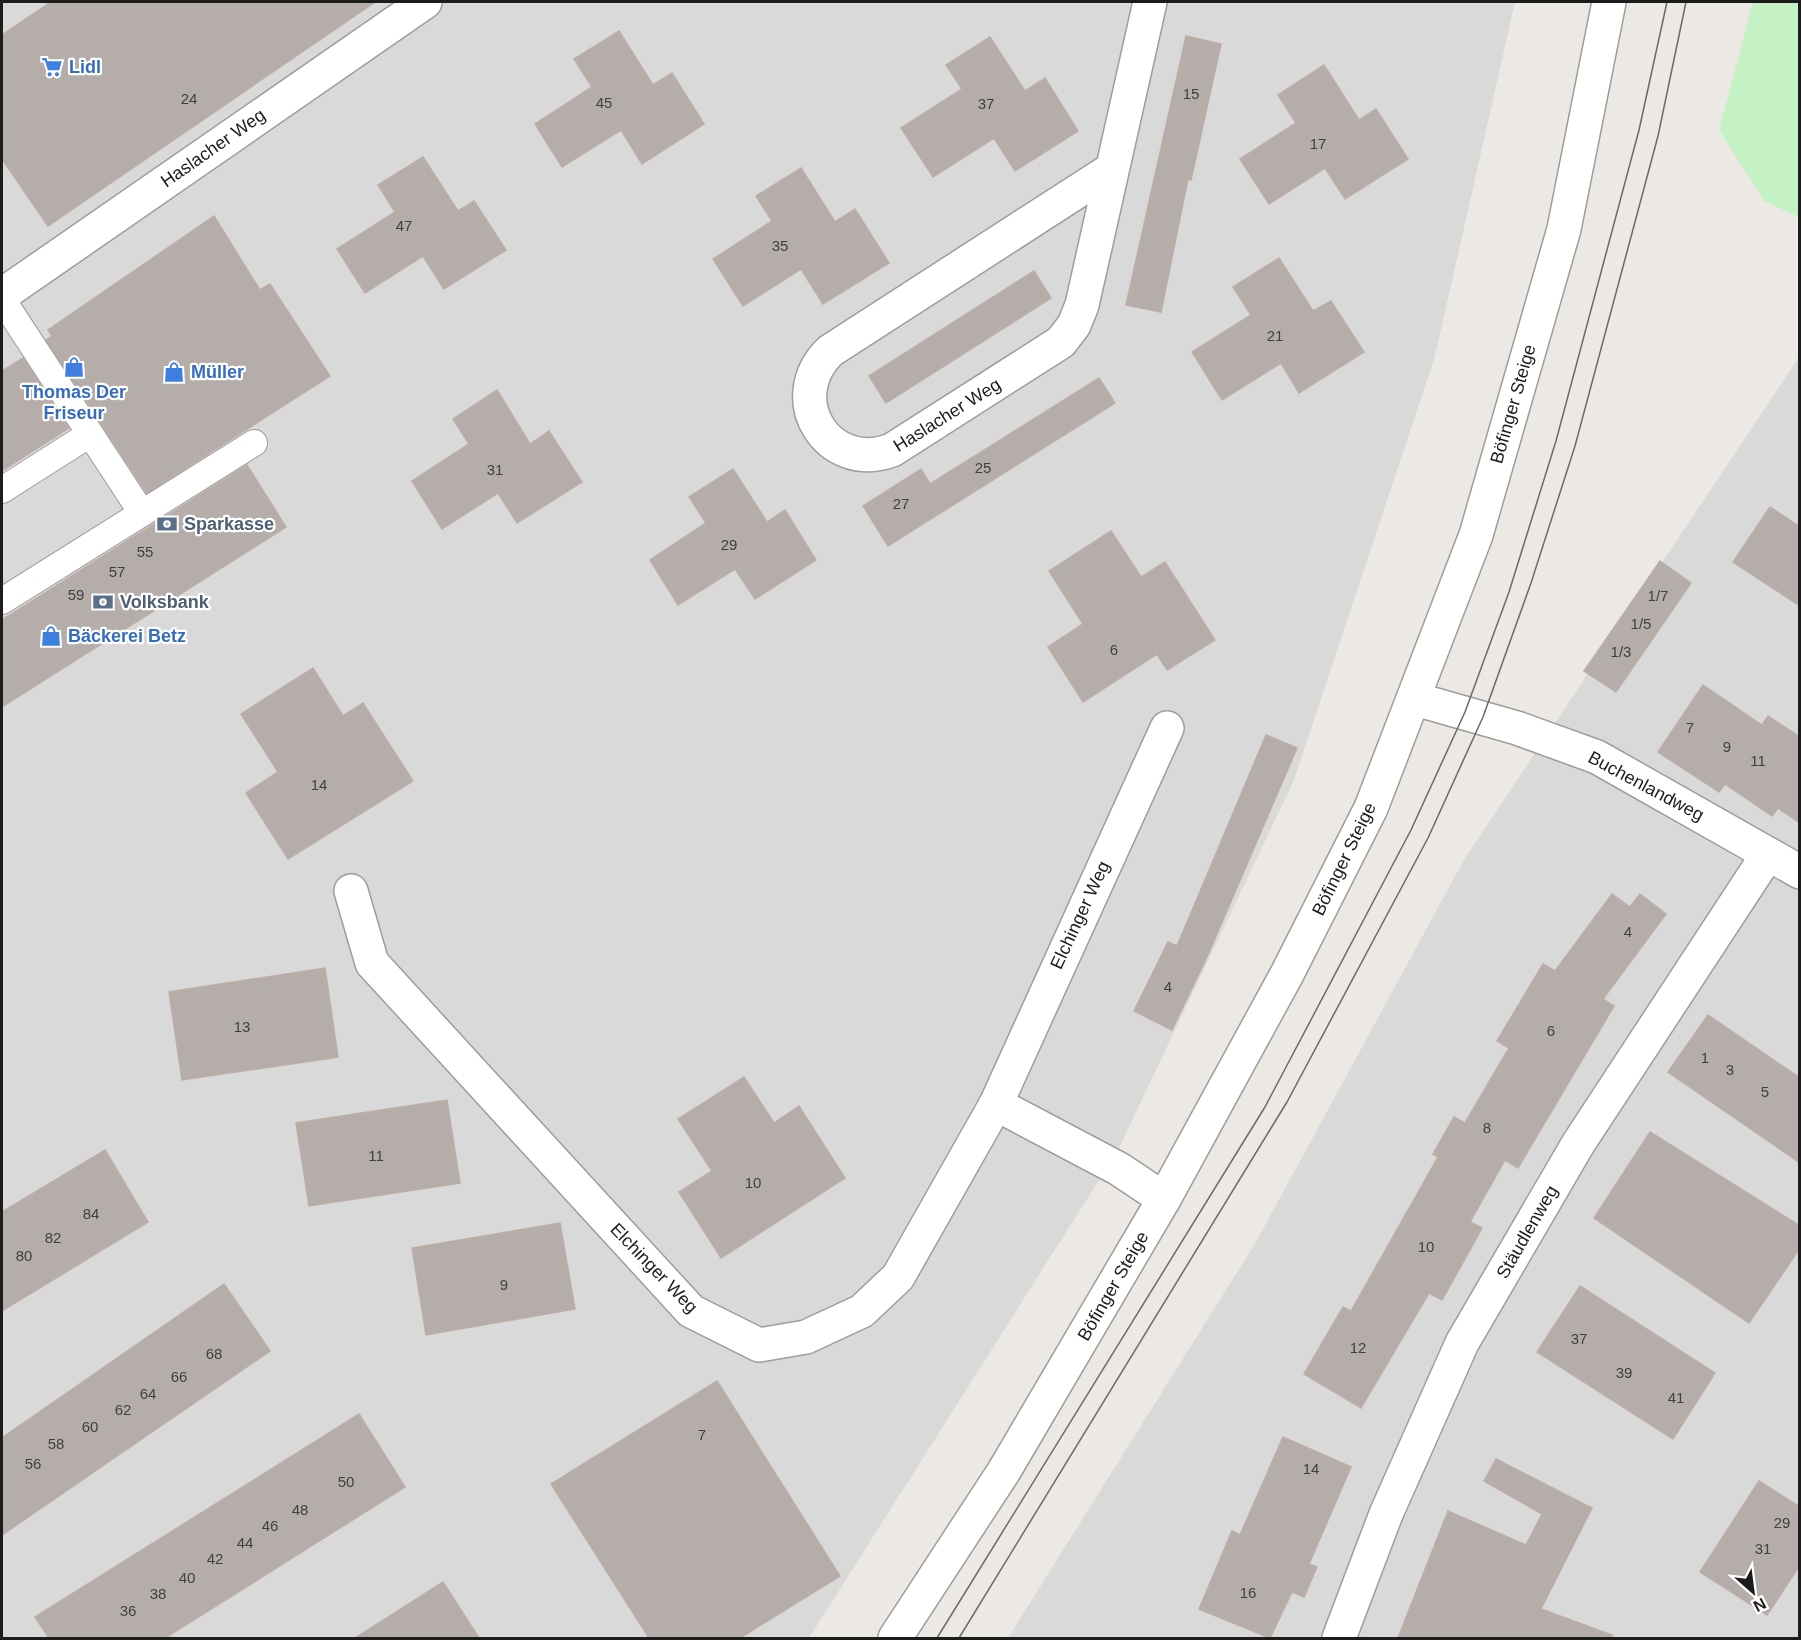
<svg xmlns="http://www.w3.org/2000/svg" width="1801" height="1640" font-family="Arial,sans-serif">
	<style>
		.residential { fill: #dad9d9 }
		.park { fill: #c4f2c4 }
		.building { fill: #b5ada9; stroke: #bcaea7; stroke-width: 1.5 }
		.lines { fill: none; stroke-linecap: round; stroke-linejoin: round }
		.pedestrian-casing { stroke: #9d9d9d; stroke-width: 28 }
		.minor-casing { stroke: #9d9d9d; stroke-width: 36 }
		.pedestrian { stroke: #fff; stroke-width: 26 }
		.minor { stroke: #fff; stroke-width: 33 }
		.tram { stroke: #6a6a6a; stroke-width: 1.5 }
		.labels { text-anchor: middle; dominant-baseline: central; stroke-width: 4.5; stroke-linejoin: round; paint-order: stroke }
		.number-label { font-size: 15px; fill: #42403f }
		.shop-label { font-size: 18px; font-weight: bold; fill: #366cbe; stroke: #fff; text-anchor: start }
		.street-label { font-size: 18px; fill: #1c1c1c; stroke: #fff }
		.service-label { font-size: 18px; font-weight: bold; fill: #4e5e75; stroke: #fff; text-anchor: start }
	</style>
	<rect width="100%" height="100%" fill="#ece8e3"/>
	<g class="residential">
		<polygon points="2,2 1515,2 1435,356 1294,780 1118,1150 809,1638 2,1638"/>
		<polygon points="1799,357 1799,1638 1008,1638 1256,1242 1465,858"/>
	</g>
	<polygon class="park" points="1753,2 1799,2 1799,217 1764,201 1719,130"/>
	<g class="building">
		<polygon points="51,2 375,2 48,226 2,159 2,35"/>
		<polygon points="619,31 653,85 672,73 704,124 642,164 621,130 562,167 535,124 592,87 574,59"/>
		<polygon points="1186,36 1221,44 1191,180 1188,179 1161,312 1126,305"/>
		<polygon points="990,37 1025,91 1045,78 1078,131 1015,171 994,138 933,177 901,128 962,89 946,65"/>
		<polygon points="1324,65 1359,120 1376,109 1408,159 1345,199 1325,168 1269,204 1240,159 1296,123 1278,95"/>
		<polygon points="423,157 458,211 474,201 506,250 444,289 423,256 365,293 337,249 395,212 378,185"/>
		<polygon points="801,168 835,222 855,209 889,263 823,304 801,269 743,306 713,259 772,221 756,196"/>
		<polygon points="214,216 260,290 270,284 330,376 147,493 46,340 52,336 48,330"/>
		<polygon points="1279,258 1313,311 1331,301 1364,352 1299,393 1281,363 1222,400 1192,352 1251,315 1233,287"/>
		<polygon points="1034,271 1051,298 886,403 869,376"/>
		<polygon points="23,358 69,428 2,471 2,371"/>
		<polygon points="1099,378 1115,403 888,546 863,506 921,469 930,484"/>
		<polygon points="497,390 530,444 549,431 582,482 517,523 498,493 442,529 412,481 469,444 453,419"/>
		<polygon points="247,465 286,527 2,707 2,620"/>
		<polygon points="733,469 767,522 785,510 816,560 755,599 735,569 678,605 650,560 706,523 689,497"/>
		<polygon points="1770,507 1800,527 1800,606 1733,562"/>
		<polygon points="1111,531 1141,577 1165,562 1215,640 1167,670 1157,654 1083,702 1048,647 1083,624 1049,571"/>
		<polygon points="1660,561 1691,583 1616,692 1584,671"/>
		<polygon points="313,668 343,716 363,703 413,781 288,859 246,793 278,772 241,714"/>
		<polygon points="1703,685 1762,725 1768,716 1800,737 1800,823 1778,808 1772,816 1725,784 1719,792 1658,752"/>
		<polygon points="1266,735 1297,748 1207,957 1172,1030 1134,1011 1168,942 1177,946"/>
		<polygon points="1612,894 1630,907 1640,894 1666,914 1603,999 1614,1006 1518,1168 1505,1160 1470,1222 1482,1228 1442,1300 1429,1293 1361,1408 1304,1374 1343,1307 1351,1311 1438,1157 1433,1154 1454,1117 1465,1123 1509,1048 1497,1041 1543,964 1555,971"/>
		<polygon points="325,968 338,1057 182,1080 169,992"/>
		<polygon points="1708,1015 1800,1078 1800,1163 1668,1072"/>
		<polygon points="744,1077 774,1123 799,1106 845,1178 721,1258 679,1192 712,1171 678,1119"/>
		<polygon points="447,1100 460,1183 309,1206 296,1123"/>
		<polygon points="1650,1132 1800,1226 1800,1248 1749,1323 1594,1218"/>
		<polygon points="105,1150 148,1222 2,1311 2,1212"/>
		<polygon points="560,1223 575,1309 426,1335 412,1248"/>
		<polygon points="224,1284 270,1351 2,1535 2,1438"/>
		<polygon points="1580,1286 1715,1373 1673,1439 1537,1352"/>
		<polygon points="717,1381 840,1576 740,1638 649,1638 551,1484"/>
		<polygon points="359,1414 405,1487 165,1638 49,1638 35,1617"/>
		<polygon points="1283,1437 1351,1467 1309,1564 1317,1567 1304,1597 1292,1592 1270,1638 1199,1609 1232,1531 1240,1535"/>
		<polygon points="1496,1459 1592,1508 1541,1609 1612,1635 1612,1638 1398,1638 1448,1511 1526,1545 1542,1514 1484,1481"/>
		<polygon points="1759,1481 1800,1507 1800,1565 1767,1615 1700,1572"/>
		<polygon points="443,1582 479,1638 355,1638"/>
	</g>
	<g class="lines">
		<g class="pedestrian-casing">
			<g id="pedestrian">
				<polyline points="2,299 142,513"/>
				<polyline points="2,490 90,434"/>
				<polyline points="2,601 254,443"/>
			</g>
		</g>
		<g class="minor-casing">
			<g id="minor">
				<path d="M1112 169 830 351C781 399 828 474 892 450L1061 342 1074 325 1082 305 1150 2"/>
				<polyline points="2,295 425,2"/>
				<polyline points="1415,699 1517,728 1597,757 1800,872"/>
				<polyline points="351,891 372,963 691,1311 759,1345 806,1337 862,1311 898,1277 996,1104"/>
				<polyline points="1164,1199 1119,1169 996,1104 1167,728"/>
				<polyline points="895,1638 1004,1471 1164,1199 1287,974 1371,808 1476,535 1564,229 1609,2"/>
				<polyline points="1339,1638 1386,1514 1462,1343 1578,1144 1768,854"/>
			</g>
		</g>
		<use href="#pedestrian" class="pedestrian"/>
		<use href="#minor" class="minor"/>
		<g class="tram">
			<polyline points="937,1638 1265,1107 1411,830 1465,712 1509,592 1556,441 1639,130 1667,2"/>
			<polyline points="959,1638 1287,1102 1428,838 1483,717 1531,583 1575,446 1658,136 1686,2"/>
		</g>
	</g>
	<defs>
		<g id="supermarket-bare" transform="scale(1.62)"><path d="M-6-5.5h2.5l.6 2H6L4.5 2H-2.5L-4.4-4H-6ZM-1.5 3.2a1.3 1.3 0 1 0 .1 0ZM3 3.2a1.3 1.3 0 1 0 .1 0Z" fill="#3f7fe0" stroke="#fff" stroke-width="2.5" paint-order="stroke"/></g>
		<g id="shop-bare" transform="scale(1.62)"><path d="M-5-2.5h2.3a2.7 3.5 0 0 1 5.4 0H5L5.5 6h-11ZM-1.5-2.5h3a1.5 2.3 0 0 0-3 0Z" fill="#3f7fe0" stroke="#fff" stroke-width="2.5" paint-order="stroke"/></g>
		<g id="bank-bare" transform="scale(1.62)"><path d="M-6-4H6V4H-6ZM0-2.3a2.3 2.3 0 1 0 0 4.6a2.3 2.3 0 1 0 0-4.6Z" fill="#5c6f8a" stroke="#fff" stroke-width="2.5" paint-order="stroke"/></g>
	</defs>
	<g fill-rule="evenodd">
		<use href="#supermarket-bare" x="52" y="67"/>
		<use href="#shop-bare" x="74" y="367"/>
		<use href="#shop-bare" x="174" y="372"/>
		<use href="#bank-bare" x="167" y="524"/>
		<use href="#bank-bare" x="103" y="602"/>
		<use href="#shop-bare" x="51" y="636"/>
	</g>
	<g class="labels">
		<g class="number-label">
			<text x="1191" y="93">15</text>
			<text x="189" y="98">24</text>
			<text x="604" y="102">45</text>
			<text x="986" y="103">37</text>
			<text x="1318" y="143">17</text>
			<text x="404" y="225">47</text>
			<text x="780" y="245">35</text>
			<text x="1275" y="335">21</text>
			<text x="983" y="467">25</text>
			<text x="495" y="469">31</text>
			<text x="901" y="503">27</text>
			<text x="729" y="544">29</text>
			<text x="145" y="551">55</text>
			<text x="117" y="571">57</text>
			<text x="76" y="594">59</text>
			<text x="1658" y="595">1/7</text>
			<text x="1641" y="623">1/5</text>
			<text x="1114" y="649">6</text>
			<text x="1621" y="651">1/3</text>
			<text x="1690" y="727">7</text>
			<text x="1727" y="746">9</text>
			<text x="1758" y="760">11</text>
			<text x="319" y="784">14</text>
			<text x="1628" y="931">4</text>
			<text x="1168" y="986">4</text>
			<text x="242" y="1026">13</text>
			<text x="1551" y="1030">6</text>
			<text x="1705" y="1057">1</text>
			<text x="1730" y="1069">3</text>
			<text x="1765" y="1091">5</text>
			<text x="1487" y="1127">8</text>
			<text x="376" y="1155">11</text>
			<text x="753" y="1182">10</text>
			<text x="91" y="1213">84</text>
			<text x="53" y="1237">82</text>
			<text x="1426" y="1246">10</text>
			<text x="24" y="1255">80</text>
			<text x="504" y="1284">9</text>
			<text x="1579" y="1338">37</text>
			<text x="1358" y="1347">12</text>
			<text x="214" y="1353">68</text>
			<text x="1624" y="1372">39</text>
			<text x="179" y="1376">66</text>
			<text x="148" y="1393">64</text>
			<text x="1676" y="1397">41</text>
			<text x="123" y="1409">62</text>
			<text x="90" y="1426">60</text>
			<text x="702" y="1434">7</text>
			<text x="56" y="1443">58</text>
			<text x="33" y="1463">56</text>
			<text x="1311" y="1468">14</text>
			<text x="346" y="1481">50</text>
			<text x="300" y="1509">48</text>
			<text x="1782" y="1522">29</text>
			<text x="270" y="1525">46</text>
			<text x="245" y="1542">44</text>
			<text x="1763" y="1548">31</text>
			<text x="215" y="1558">42</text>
			<text x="187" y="1577">40</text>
			<text x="1248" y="1592">16</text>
			<text x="158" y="1593">38</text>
			<text x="128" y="1610">36</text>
		</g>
		<g class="shop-label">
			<text x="69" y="67">Lidl</text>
			<text x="191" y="372">Müller</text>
			<text x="74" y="392" text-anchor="middle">Thomas Der<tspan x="74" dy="21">Friseur</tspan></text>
			<text x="68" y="636">Bäckerei Betz</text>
		</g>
		<g class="street-label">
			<text transform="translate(213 148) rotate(-35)">Haslacher Weg</text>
			<text transform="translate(1513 404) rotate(-74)">Böfinger Steige</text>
			<text transform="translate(947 415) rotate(-32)">Haslacher Weg</text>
			<text transform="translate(1646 786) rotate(28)">Buchenlandweg</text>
			<text transform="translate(1344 859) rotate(-64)">Böfinger Steige</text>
			<text transform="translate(1080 915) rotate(-65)">Elchinger Weg</text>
			<text transform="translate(1527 1232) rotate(-60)">Stäudlenweg</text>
			<text transform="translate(654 1268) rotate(46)">Elchinger Weg</text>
			<text transform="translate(1113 1286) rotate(-60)">Böfinger Steige</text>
		</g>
		<g class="service-label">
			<text x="184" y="524">Sparkasse</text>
			<text x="120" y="602">Volksbank</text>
		</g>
	</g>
	<rect width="1801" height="1640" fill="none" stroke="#1c1c1c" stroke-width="6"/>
	<g transform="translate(1753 1592) rotate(152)" stroke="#ffffff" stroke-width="4.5" paint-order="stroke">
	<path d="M0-4.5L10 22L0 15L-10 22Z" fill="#1c1c1c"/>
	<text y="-9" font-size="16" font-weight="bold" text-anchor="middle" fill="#1c1c1c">N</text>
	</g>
</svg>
